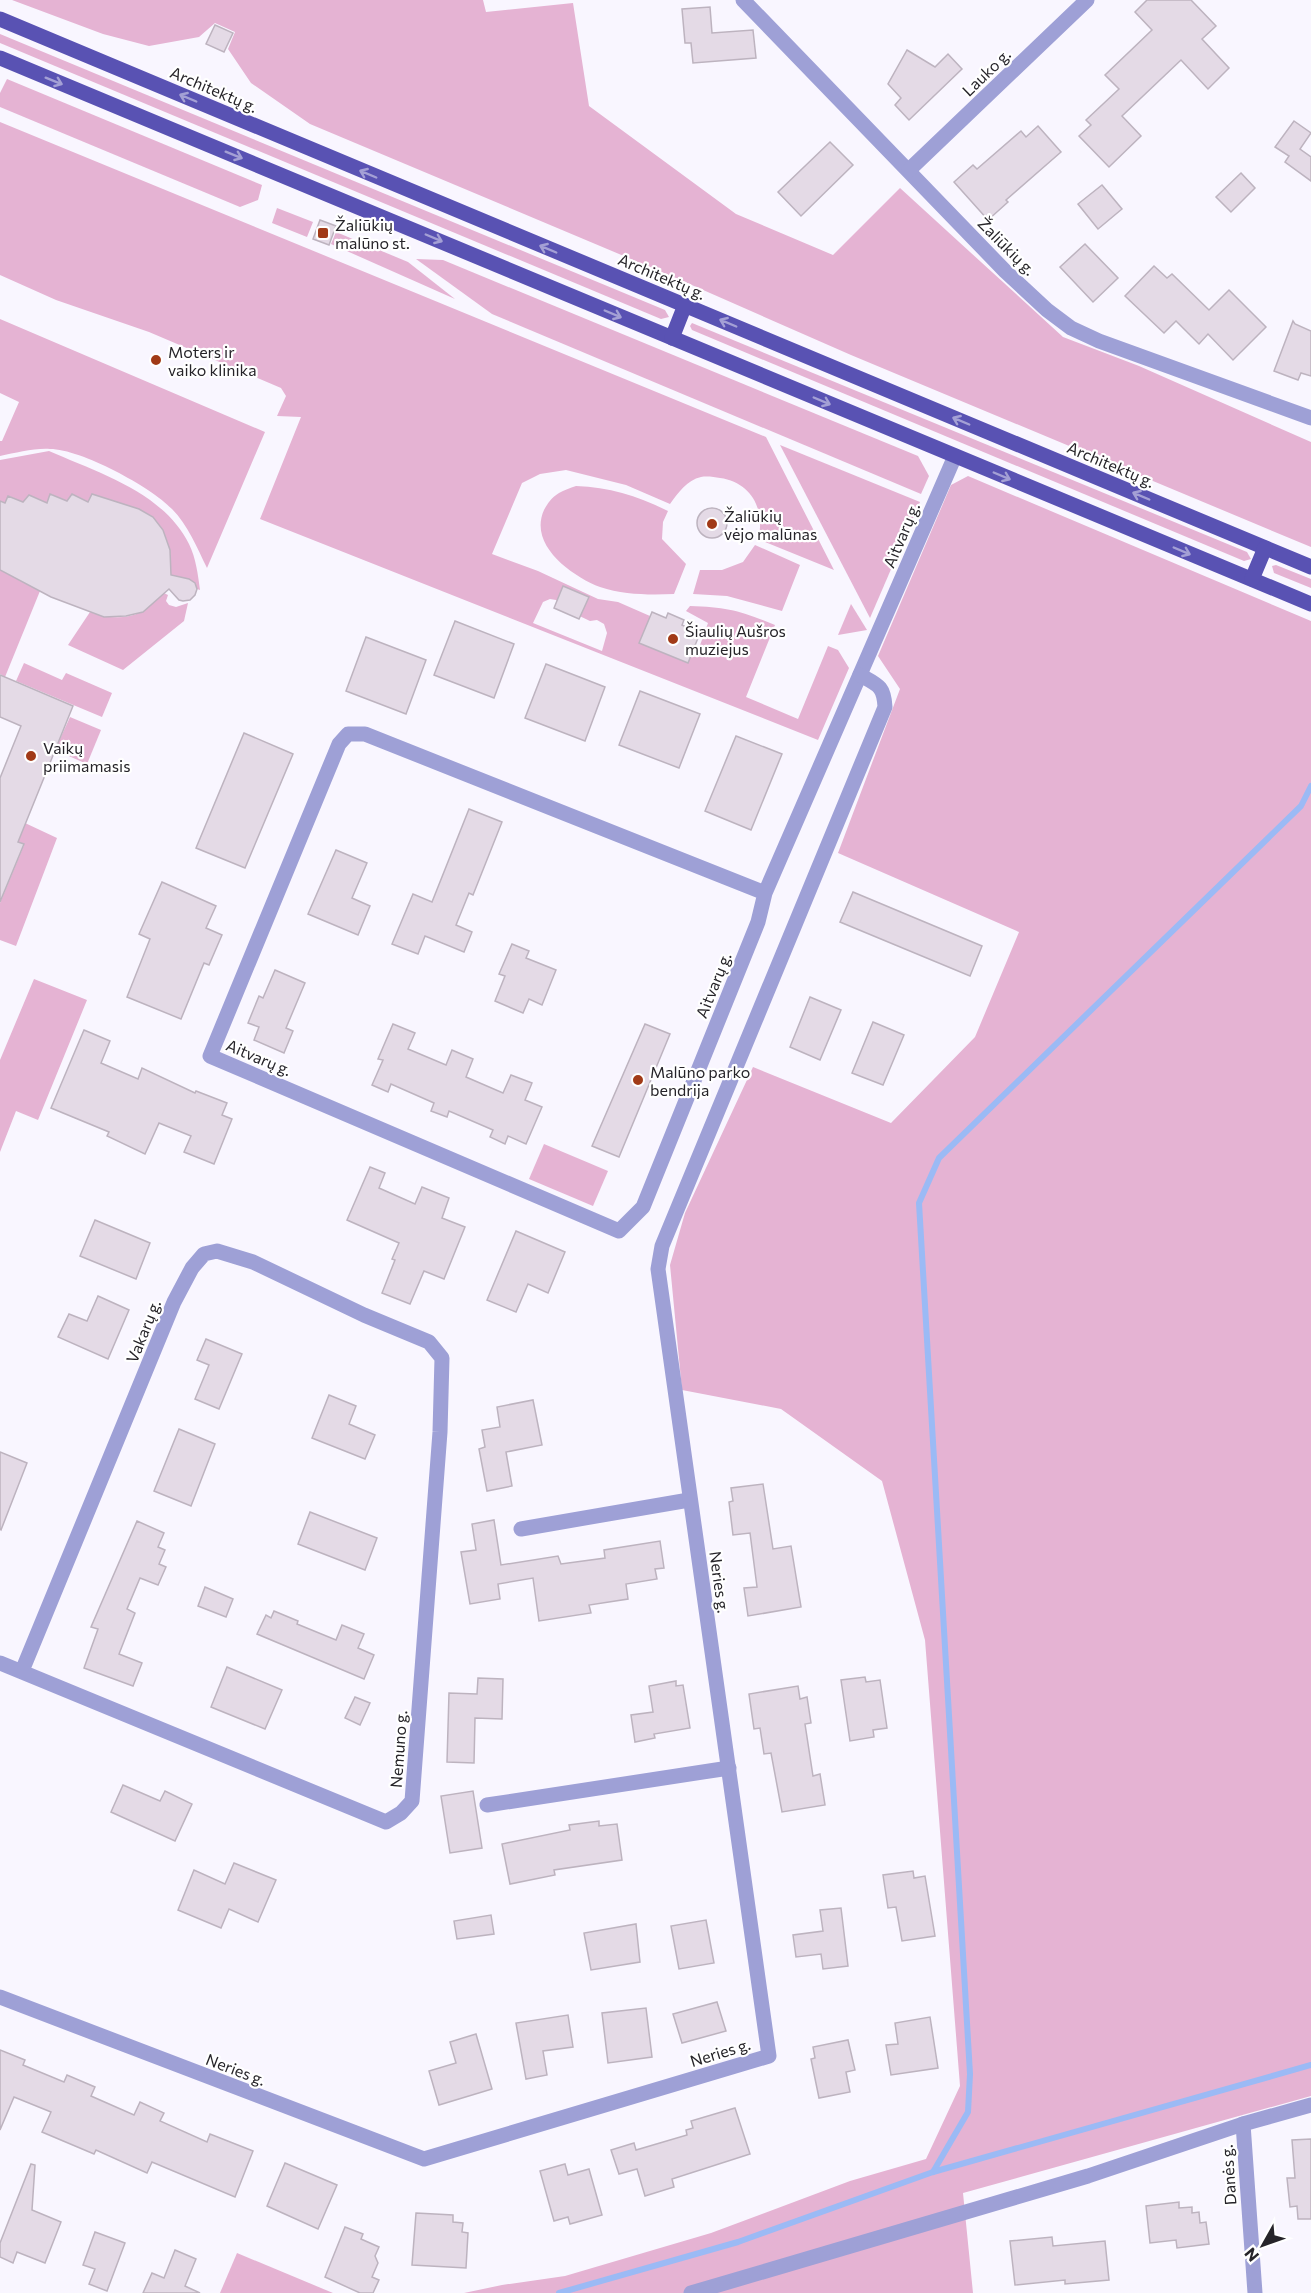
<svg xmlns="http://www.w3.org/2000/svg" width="1311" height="2293" font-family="Commissioner,sans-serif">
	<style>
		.green { fill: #e5b3d3; fill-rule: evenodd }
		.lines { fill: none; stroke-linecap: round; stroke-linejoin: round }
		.stream { stroke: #9bbaf5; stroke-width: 6 }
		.building { fill: #e4dae6; stroke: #bdb3bf; stroke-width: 1.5 }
		.minor { stroke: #9ea0d6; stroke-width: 15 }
		.major { stroke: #5952b3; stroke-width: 15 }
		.oneway { stroke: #a4a0d5 }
		.poi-dot { fill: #a13a17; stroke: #fff; stroke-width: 2 }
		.labels { text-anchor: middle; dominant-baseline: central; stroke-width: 4.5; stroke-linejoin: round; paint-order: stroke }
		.street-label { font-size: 16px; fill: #262429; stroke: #fff }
		.poi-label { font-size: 16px; fill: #262429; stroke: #fff; text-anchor: start }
	</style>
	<rect width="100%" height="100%" fill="#f9f6ff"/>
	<g class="green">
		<polygon points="12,0 483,0 486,12 573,3 589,106 736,214 833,255 900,188 1063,337 1139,366 1311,442 1311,547 851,355 669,275 310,124 251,83 228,49 235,32 215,23 199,37 149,46 103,34"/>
		<polygon points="0,34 665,310 669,317 661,319 0,43"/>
		<polygon points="7,79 262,185 258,200 240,207 0,107 0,93"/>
		<path d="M0 122 766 437 834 570 758 539C766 510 751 482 720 478 714 477 707 476 701 477 687 480 678 493 670 504L626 485 566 470 540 474 522 483 492 554 538 571 598 599 618 602 650 616 640 643 688 663 694 647 699 648 708 623 686 611 690 606C727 607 741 611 775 625L746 697 798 719 828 646 838 650 849 668 818 740 260 519 301 417 277 416 286 396 281 388 149 332 56 300 0 275ZM550 599 556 600 571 612 590 621 597 620 604 624 607 633 602 651 533 623 543 602Z"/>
		<polygon points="277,208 313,222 307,237 272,223"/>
		<polygon points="336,232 408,262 455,299 331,244"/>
		<polygon points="416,259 443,260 918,456 929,476 921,494 492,314"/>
		<path d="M0 319 265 432 207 568C197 548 188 525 172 509 151 487 81 449 50 449 34 448 16 453 0 456V441H2L19 402 0 393Z"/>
		<polygon points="692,323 1247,552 1251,559 1244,561 692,330 690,326"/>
		<polygon points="780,445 920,502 870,618"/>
		<path d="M49 451C99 473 163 492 189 544 196 558 198 575 200 590L168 579C171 564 171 552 166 538 150 495 103 509 68 502 62 500 56 496 51 494L47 503 29 495 23 502 9 496 5 503 0 501V460Z"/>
		<polygon points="968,476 1311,621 1311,2096 963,2193 973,2293 464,2293 502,2285 565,2276 711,2233 850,2181 926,2159 960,2086 925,1640 882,1481 781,1409 682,1390 670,1265 685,1213 753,1067 891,1123 975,1037 1019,932 838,853 900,689 878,656 951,485"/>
		<path d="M576 486C610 487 637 496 668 511L663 522 662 539 686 564 674 594C650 595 624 595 600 587 572 576 528 545 544 510 547 504 552 497 559 493 564 490 570 488 576 486Z"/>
		<polygon points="755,545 800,565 782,611 727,596 693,594 700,570 722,570 743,562"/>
		<polygon points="1276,565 1311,579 1311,588 1274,573 1272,566"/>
		<polygon points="0,570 40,591 5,677 0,674"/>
		<path d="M162 592 168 595 166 601 169 605 176 607 188 603 184 621 123 670 68 645 90 612C106 618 125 620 141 612 149 608 156 598 162 592Z"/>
		<polygon points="851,604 867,630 838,635"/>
		<polygon points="24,663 62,680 66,673 112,693 102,717 16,681"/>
		<polygon points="70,717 101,730 87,764 55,750"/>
		<polygon points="25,823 57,838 16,946 0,940 0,903 24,845 18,842"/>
		<polygon points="34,979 87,1000 38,1120 16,1111 0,1152 0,1060"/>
		<polygon points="544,1144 608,1171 593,1206 529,1179"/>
		<polygon points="237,2253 333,2293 220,2293"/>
	</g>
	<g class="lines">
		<g class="stream">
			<polyline points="933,2172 968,2112 970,2074 919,1203 939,1158 1301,806 1311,786"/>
			<polyline points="559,2293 738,2242 933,2172 1311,2065"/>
		</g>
	</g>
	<g class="building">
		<polygon points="1147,0 1191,0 1216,26 1202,39 1229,68 1208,89 1181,60 1122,116 1141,136 1109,167 1079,136 1091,125 1086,120 1119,89 1105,75 1152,30 1135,12"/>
		<polygon points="710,7 712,33 753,30 756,58 693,63 691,43 685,43 682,9"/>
		<polygon points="215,25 233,33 224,52 206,44"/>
		<polygon points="907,50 935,67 948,54 962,69 909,120 895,105 901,98 888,84"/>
		<polygon points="1294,121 1311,133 1300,149 1311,157 1311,181 1285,162 1289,156 1275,147"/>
		<polygon points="1038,126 1061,152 1006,200 1008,202 988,220 954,182 973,165 977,169 1021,131 1026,137"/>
		<polygon points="830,142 853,165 801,216 778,192"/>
		<polygon points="1241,173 1255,188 1231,212 1216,197"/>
		<polygon points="1102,185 1122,209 1098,229 1078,204"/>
		<polygon points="320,220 336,226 329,245 313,239"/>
		<polygon points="1085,244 1118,278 1093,302 1060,267"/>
		<polygon points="1154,266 1167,278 1172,274 1209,310 1229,290 1266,327 1233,360 1208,334 1199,344 1176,321 1164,333 1125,296"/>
		<polygon points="1293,321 1295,324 1311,331 1311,376 1301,373 1298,380 1274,371"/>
		<polygon points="50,494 67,501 72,494 88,502 92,494 139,509 153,517 163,530 170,550 171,575 189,579 195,583 197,589 195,595 190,600 183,601 179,600 169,589 143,612 126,616 104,617 51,597 0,570 0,501 5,503 8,496 23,502 29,495 47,503"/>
		<circle cx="712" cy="523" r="15"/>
		<polygon points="563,586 589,597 579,619 554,608"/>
		<polygon points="652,612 666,618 668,613 684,620 682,625 700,633 688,663 639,643"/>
		<polygon points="455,621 514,644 494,698 434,675"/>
		<polygon points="366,637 426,660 406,714 346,691"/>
		<polygon points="546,664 605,687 585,741 525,718"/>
		<polygon points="0,675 73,706 18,842 24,844 0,902 0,778 21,726 0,717"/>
		<polygon points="640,691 700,714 679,768 619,745"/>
		<polygon points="244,733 293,754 245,868 196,848"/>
		<polygon points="736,736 782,754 751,830 705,811"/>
		<polygon points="469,809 502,822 473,895 469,893 456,925 472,932 464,952 425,936 418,954 392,944 413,894 432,902"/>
		<polygon points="336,850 367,863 352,898 370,906 358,935 308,914"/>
		<polygon points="162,882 216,906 206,928 222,935 209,965 204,963 181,1019 127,997 150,939 139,934"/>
		<polygon points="853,892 982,946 970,976 840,922"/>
		<polygon points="512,944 529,951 526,958 556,970 542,1005 529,999 523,1013 495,1001 505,976 499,974"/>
		<polygon points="275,970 305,983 286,1028 293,1031 284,1053 254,1040 259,1027 248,1023 259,996 263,998"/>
		<polygon points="810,997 841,1010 820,1060 790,1047"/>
		<polygon points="873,1022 904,1035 883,1085 852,1073"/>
		<polygon points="393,1024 415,1033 408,1049 446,1065 452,1050 473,1059 466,1077 503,1093 511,1075 532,1083 525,1100 542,1107 526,1144 508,1136 505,1144 490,1137 493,1130 449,1111 447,1117 431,1111 434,1103 391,1084 388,1092 372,1085 383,1060 378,1059"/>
		<polygon points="645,1024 670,1034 619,1157 592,1146"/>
		<polygon points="84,1030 110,1041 101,1063 138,1079 142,1068 195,1093 196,1091 227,1103 222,1115 232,1119 214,1164 184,1152 191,1136 159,1123 145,1154 107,1136 109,1132 51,1108"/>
		<polygon points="370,1167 385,1173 379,1188 415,1204 422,1187 449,1198 442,1218 465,1227 444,1279 424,1271 410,1304 382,1293 395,1260 392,1259 399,1243 347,1220"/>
		<polygon points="95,1220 150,1243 136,1279 80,1256"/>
		<polygon points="516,1231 565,1252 548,1293 528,1284 516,1312 487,1300"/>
		<polygon points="98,1296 129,1310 108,1359 58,1337 69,1314 87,1321"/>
		<polygon points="206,1339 242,1354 219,1409 195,1399 209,1365 197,1360"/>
		<polygon points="329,1395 356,1406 349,1424 375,1435 365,1459 312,1438"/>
		<polygon points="533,1400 542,1445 506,1452 512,1486 487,1491 479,1449 485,1447 482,1430 500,1427 497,1407"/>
		<polygon points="179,1429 215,1444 191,1506 154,1491"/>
		<polygon points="0,1452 27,1463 1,1530 0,1529"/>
		<polygon points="763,1484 773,1549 791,1546 801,1607 748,1616 744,1588 757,1587 750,1533 733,1535 729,1502 733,1501 731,1488"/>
		<polygon points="310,1512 377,1538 365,1570 298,1544"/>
		<polygon points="494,1520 501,1565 558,1556 561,1564 605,1558 604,1550 660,1541 664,1568 655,1569 657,1579 626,1584 628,1599 589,1605 591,1613 539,1621 533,1578 498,1584 500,1599 470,1604 461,1552 476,1550 472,1524"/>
		<polygon points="137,1521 164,1533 158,1547 165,1550 159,1564 166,1567 158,1585 140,1578 127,1609 135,1613 119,1654 142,1663 133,1686 84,1668 98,1629 91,1627"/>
		<polygon points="205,1587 233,1599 226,1617 198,1606"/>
		<polygon points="274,1611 298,1621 297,1624 336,1640 342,1625 364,1634 358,1648 374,1655 364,1679 257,1634 266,1615 271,1618"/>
		<polygon points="227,1667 282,1690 265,1729 211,1707"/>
		<polygon points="865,1677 866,1682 880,1680 887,1728 873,1730 874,1737 850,1741 841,1680"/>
		<polygon points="478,1678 503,1679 502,1719 475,1718 474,1763 447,1762 449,1693 477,1694"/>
		<polygon points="676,1681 676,1686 683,1685 690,1728 654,1734 655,1738 635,1742 631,1715 653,1712 649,1686"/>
		<polygon points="798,1686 800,1699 807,1697 811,1723 805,1724 813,1776 820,1774 825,1805 782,1812 771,1753 764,1754 760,1728 754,1729 749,1694"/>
		<polygon points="355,1697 370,1703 360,1725 345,1718"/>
		<polygon points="123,1785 160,1801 165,1791 192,1804 175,1841 111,1812"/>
		<polygon points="473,1791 482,1848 450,1853 441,1796"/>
		<polygon points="599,1821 599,1826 617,1824 622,1860 554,1870 555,1875 510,1884 502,1844 570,1830 569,1825"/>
		<polygon points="234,1863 276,1880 258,1922 229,1909 221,1928 178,1910 194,1870 225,1884"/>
		<polygon points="913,1871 914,1878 925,1876 935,1936 902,1941 896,1907 888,1908 883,1875"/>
		<polygon points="841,1908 848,1966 823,1969 821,1954 796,1957 793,1935 823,1931 820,1910"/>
		<polygon points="491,1915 494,1934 457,1939 454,1921"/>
		<polygon points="706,1920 714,1963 679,1969 671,1926"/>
		<polygon points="636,1924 640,1962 591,1970 584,1933"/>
		<polygon points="717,2002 726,2031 682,2043 673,2014"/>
		<polygon points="646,2008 652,2057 608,2063 602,2013"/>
		<polygon points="568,2015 573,2047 543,2051 547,2075 526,2079 516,2023"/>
		<polygon points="930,2017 938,2068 891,2075 886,2045 898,2044 895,2023"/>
		<polygon points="476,2034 492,2089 439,2105 429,2071 456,2063 450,2042"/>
		<polygon points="848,2040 855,2070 846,2072 850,2092 819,2098 811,2059 815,2058 813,2047"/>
		<polygon points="0,2050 25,2060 23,2065 64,2082 67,2075 95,2087 91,2096 134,2115 140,2102 164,2113 160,2121 207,2142 210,2134 253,2151 235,2197 152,2162 147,2173 96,2150 94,2154 42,2132 51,2112 14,2097 0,2130"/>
		<polygon points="735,2108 750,2154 672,2179 674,2187 645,2196 637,2169 619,2174 611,2150 634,2143 636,2150 687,2135 686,2130 693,2128 691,2121"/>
		<polygon points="1311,2139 1311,2219 1298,2219 1297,2206 1290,2207 1287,2178 1295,2178 1292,2140"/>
		<polygon points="285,2163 337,2185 318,2229 267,2206"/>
		<polygon points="31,2164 35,2165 32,2210 61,2222 45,2263 17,2252 13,2263 0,2257 0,2243"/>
		<polygon points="565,2164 568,2175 589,2169 602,2215 570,2224 568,2217 554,2221 540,2171"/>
		<polygon points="1179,2202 1179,2208 1192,2207 1192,2213 1199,2212 1200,2223 1206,2222 1209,2244 1177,2248 1176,2240 1150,2243 1146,2206"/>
		<polygon points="416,2213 453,2215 453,2222 463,2223 462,2232 468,2233 466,2268 412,2265"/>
		<polygon points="345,2227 363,2234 361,2239 379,2247 375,2256 378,2263 372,2277 379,2280 373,2293 360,2293 325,2277"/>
		<polygon points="95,2232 125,2243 107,2291 89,2284 95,2269 83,2265"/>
		<polygon points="1052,2237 1053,2246 1105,2241 1109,2280 1065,2284 1065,2280 1015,2285 1010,2241"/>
		<polygon points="175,2250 196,2259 185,2286 200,2293 143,2293 152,2273 164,2278"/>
	</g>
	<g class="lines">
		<g class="minor">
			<polyline points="743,0 1005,271 1047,310 1071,328 1099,341 1311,418"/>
			<polyline points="909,170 1087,0"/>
			<polyline points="765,893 365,734 348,734 339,744 210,1056 619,1231 643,1207 758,922 765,893 955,456"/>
			<polyline points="521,1529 689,1500"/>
			<polyline points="0,1663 386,1822 401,1813 412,1801 440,1432 442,1358 429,1342 364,1315 253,1262 217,1251 204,1254 192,1268 174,1302 22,1671"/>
			<polyline points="487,1805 729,1768"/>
			<path d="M0 1997 424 2159 769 2056 658 1269 662 1246 885 707C884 686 878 685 860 675"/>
			<polyline points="691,2293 1088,2176 1243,2124"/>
			<polyline points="1255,2293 1243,2124 1311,2105"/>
		</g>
		<g class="major">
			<polyline points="0,19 1311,567"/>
			<polyline points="0,58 1311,604"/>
			<polyline points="672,338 685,305"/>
			<polyline points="1252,579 1265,548"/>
		</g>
	</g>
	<defs><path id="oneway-shaft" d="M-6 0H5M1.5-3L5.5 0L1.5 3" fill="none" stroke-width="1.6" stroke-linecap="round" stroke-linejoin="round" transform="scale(1.5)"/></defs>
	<g class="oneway">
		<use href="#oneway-shaft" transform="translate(54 81) rotate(22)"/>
		<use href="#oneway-shaft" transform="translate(188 98) rotate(-157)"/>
		<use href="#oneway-shaft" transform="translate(234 155) rotate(22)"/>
		<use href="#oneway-shaft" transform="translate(368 174) rotate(-157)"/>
		<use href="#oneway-shaft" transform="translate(434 238) rotate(23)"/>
		<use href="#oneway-shaft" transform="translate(548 249) rotate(-157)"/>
		<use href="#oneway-shaft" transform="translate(613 314) rotate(23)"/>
		<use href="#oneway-shaft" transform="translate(728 323) rotate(-157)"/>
		<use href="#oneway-shaft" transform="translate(822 401) rotate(23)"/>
		<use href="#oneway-shaft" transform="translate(961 421) rotate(-157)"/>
		<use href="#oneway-shaft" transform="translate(1002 476) rotate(23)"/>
		<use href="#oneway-shaft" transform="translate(1141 496) rotate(-157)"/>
		<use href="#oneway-shaft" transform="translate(1182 551) rotate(23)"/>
	</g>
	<g class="poi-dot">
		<rect x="317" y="227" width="12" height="12" rx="3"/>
		<circle cx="156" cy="360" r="6"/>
		<circle cx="712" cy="524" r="6"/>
		<circle cx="673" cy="639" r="6"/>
		<circle cx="31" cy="756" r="6"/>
		<circle cx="638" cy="1080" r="6"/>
	</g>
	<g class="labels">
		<g class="street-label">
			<text transform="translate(986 72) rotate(-44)">Lauko g.</text>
			<text transform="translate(214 89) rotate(23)">Architektų g.</text>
			<text transform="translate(1007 246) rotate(45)">Žaliūkių g.</text>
			<text transform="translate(662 276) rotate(23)">Architektų g.</text>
			<text transform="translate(1111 464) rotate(23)">Architektų g.</text>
			<text transform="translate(901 535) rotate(-67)">Aitvarų g.</text>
			<text transform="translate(713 985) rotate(-68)">Aitvarų g.</text>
			<text transform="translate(259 1057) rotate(23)">Aitvarų g.</text>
			<text transform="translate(143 1331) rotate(-68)">Vakarų g.</text>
			<text transform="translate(720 1582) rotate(82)">Neries g.</text>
			<text transform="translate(398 1749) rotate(-86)">Nemuno g.</text>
			<text transform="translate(720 2052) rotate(-17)">Neries g.</text>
			<text transform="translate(236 2069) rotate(21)">Neries g.</text>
			<text transform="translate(1228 2175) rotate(-94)">Danės g.</text>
		</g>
		<g class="poi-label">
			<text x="335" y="224">Žaliūkių<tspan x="335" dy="18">malūno st.</tspan></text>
			<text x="168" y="351">Moters ir<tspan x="168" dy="18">vaiko klinika</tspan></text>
			<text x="724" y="515">Žaliūkių<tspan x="724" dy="18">vėjo malūnas</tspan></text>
			<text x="685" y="630">Šiaulių Aušros<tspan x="685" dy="18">muziejus</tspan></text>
			<text x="43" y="747">Vaikų<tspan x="43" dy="18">priimamasis</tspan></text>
			<text x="650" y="1071">Malūno parko<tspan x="650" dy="18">bendrija</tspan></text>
		</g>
	</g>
	<g transform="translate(1263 2245) rotate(230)" stroke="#ffffff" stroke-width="4.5" paint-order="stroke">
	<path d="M0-4.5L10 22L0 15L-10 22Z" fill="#262429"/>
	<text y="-9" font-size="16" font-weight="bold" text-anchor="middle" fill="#262429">N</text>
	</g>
</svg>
